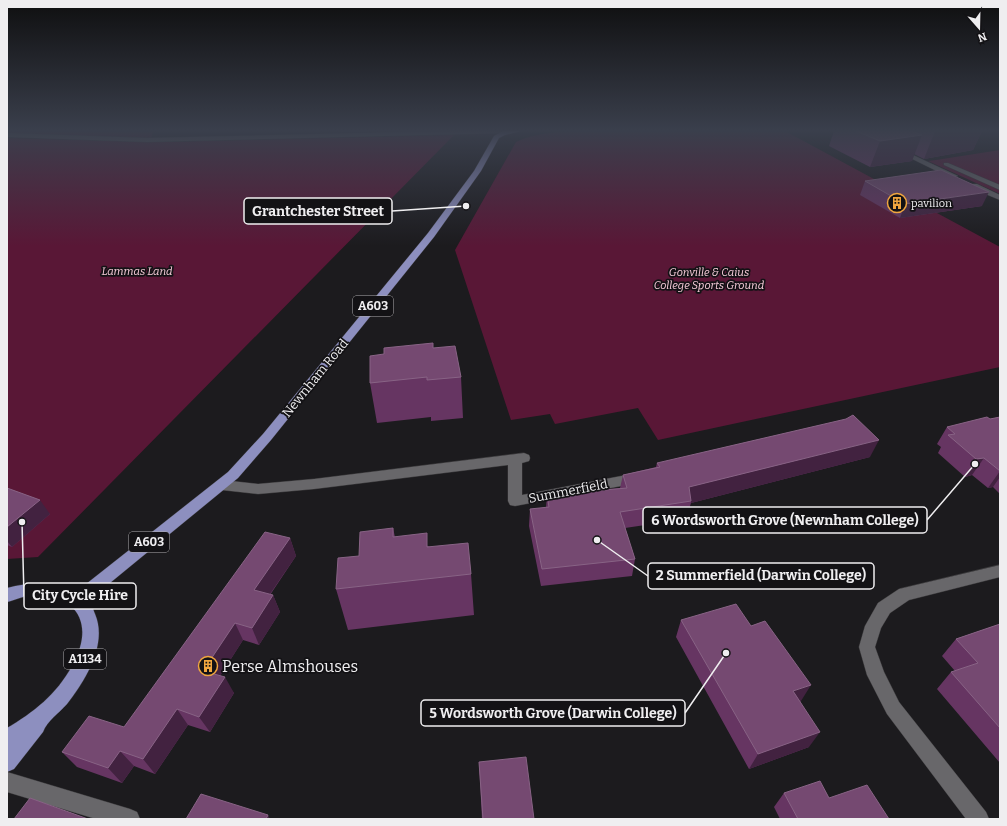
<svg xmlns="http://www.w3.org/2000/svg" width="1007" height="826" font-family="Bitter,serif">
	<style>
		.green { fill: #591736 }
		.lines { fill: none; stroke-linecap: round; stroke-linejoin: round }
		.minor-casing { stroke: #3a393b; stroke-width: 1 }
		.major-casing { stroke: #3a393b; stroke-width: 1 }
		.minor { fill: #68676a; fill-rule: evenodd }
		.major { fill: #8d8fbf; fill-rule: evenodd }
		.wall { fill: #663562 }
		.shaded-wall { fill: #422240 }
		.building { fill: #754971; stroke: #886385 }
		.labels { text-anchor: middle; dominant-baseline: central; stroke-width: 3.5; stroke-linejoin: round; paint-order: stroke }
		.far-poi-label { font-size: 11px; fill: #efeef0; stroke: #131215; text-anchor: start }
		.far-park-label { font-size: 11px; font-style: italic; fill: #facedc; stroke: #131215 }
		.shield { fill: #131215; stroke: #adacae; stroke-width: 1 }
		.shield-label { font-size: 12px; font-weight: bold; fill: #efeef0 }
		.street-label { font-size: 13px; fill: #efeef0; stroke: #131215 }
		.near-poi-label { font-size: 16px; fill: #efeef0; stroke: #131215; text-anchor: start }
		.leader { fill: none; stroke: #efeef0; stroke-width: 1.5 }
		.callout-dot { fill: #efeef0; stroke: #131215; stroke-width: 1.5 }
		.callout { fill: #131215; stroke: #efeef0; stroke-width: 1.5 }
		.callout-label { font-size: 14px; text-anchor: middle; font-weight: bold; fill: #efeef0 }
	</style>
	<rect width="100%" height="100%" fill="#1c1b1e"/>
	<g class="green">
		<polygon points="7,131 153,131 151,139 7,133"/>
		<path d="M581 131H785L1000 247V367L658 440 638 408 555 424 550 414 511 420 455 250 516 142C536 132 559 132 581 131Z"/>
		<polygon points="454,135 38,557 7,559 7,138 159,142"/>
		<polygon points="1000,150 1000,194 928,161 936,160"/>
	</g>
	<g class="lines">
		<g class="minor-casing">
			<g id="minor">
				<polygon points="450,131 507,131 504,133 147,142 7,137 7,133 147,138"/>
				<polygon points="896,149 900,149 958,176 951,178 896,151"/>
				<polygon points="944,163 948,163 1000,185 1000,190 944,165"/>
				<polygon points="971,184 977,184 1000,195 1000,200 971,188"/>
				<polygon points="524,453 529,455 530,458 529,461 522,463 522,495 637,473 642,475 644,478 642,481 637,483 515,506 510,505 508,501 508,465 314,489 258,494 222,490 217,489 215,485 217,481 222,480 258,484 314,479"/>
				<polygon points="1000,565 1000,577 909,600 890,613 881,628 875,647 884,672 899,702 986,812 989,819 966,819 887,714 867,675 859,647 865,626 878,603 899,589"/>
				<polygon points="7,772 130,809 137,812 140,819 96,819 7,792"/>
			</g>
		</g>
		<g class="major-casing">
			<path id="major" d="M503 131H522L505 135 499 138 481 171 434 237 271 440 238 478 88 601C92 604 93 609 95 614 108 644 85 681 67 704 59 713 47 721 43 732L14 769 7 772V728C33 713 57 694 72 666 95 626 79 593 31 596 23 596 15 600 7 602V588C34 581 49 582 76 592L228 472 263 434 428 233 474 171 494 136Z"/>
		</g>
		<use href="#minor" class="minor"/>
		<use href="#major" class="major"/>
	</g>
	<g class="wall">
		<polygon points="340,131 368,131 341,132"/>
		<polygon points="834,131 982,131 973,150 924,159 914,154 912,161 870,167 829,146"/>
		<polygon points="865,181 982,206 900,218 860,195"/>
		<polygon points="433,348 461,377 463,418 431,421 431,417 377,423 370,383"/>
		<polygon points="1000,417 1000,494 993,487 988,488 972,475 965,477 938,453 941,447 937,444 947,427"/>
		<polygon points="870,457 691,503 686,519 625,528 635,559 632,576 541,586 529,526 530,509 546,508 547,495 620,488 623,475 656,467 657,463"/>
		<polygon points="7,488 50,514 12,547 7,545"/>
		<polygon points="393,528 395,537 428,546 471,574 474,615 348,630 336,589 359,556"/>
		<polygon points="290,538 296,556 270,595 273,595 280,612 259,645 243,640 220,676 234,693 210,732 188,725 155,774 134,766 122,783 77,767 62,752 124,727"/>
		<polygon points="681,620 801,701 800,702 809,747 749,769 676,637"/>
		<polygon points="1000,624 1000,763 937,689 951,672 955,671 942,656 956,639"/>
		<polygon points="479,762 534,819 482,819"/>
		<polygon points="784,793 829,798 889,819 780,819 774,807"/>
	</g>
	<g class="shaded-wall">
		<polygon points="352,131 368,131 352,132"/>
		<polygon points="935,131 982,131 973,150 924,159"/>
		<polygon points="922,135 912,161 870,167 880,141"/>
		<polygon points="989,192 982,206 900,218 905,204"/>
		<polygon points="879,440 870,457 691,503 689,487"/>
		<polygon points="984,458 972,475 965,477 976,459"/>
		<polygon points="1000,471 1000,477 993,487 988,488"/>
		<polygon points="40,500 50,514 12,547 7,541 7,527"/>
		<polygon points="290,538 296,556 261,607 254,590"/>
		<polygon points="273,595 280,612 259,645 252,628"/>
		<polygon points="235,623 243,640 213,687 203,671"/>
		<polygon points="225,677 234,693 210,732 199,717"/>
		<polygon points="811,685 801,701 784,707 793,691"/>
		<polygon points="177,709 188,725 155,774 143,759"/>
		<polygon points="820,732 809,747 749,769 758,754"/>
		<polygon points="120,751 134,766 122,783 108,768"/>
		<polygon points="268,815 270,819 266,819"/>
	</g>
	<g class="building">
		<polygon points="856,131 911,131 922,135 880,141"/>
		<polygon points="941,170 989,192 905,204 865,181"/>
		<polygon points="433,343 433,348 455,346 461,377 427,380 427,377 370,383 370,356 384,354 384,348"/>
		<polygon points="853,415 879,440 689,487 691,501 620,512 635,559 542,569 530,509 549,507 547,495 627,488 623,475 660,467 657,463 846,419"/>
		<polygon points="987,417 990,419 1000,417 1000,471 984,458 976,459 948,435 955,434 947,427"/>
		<polygon points="7,488 40,500 7,527"/>
		<polygon points="393,528 393,537 427,533 427,547 468,543 471,574 336,589 338,558 359,556 360,532"/>
		<polygon points="265,532 290,538 254,590 273,595 252,628 235,623 203,671 225,677 199,717 177,709 143,759 120,751 108,768 62,752 89,716 124,727"/>
		<polygon points="736,604 751,626 765,621 811,685 793,691 820,732 758,754 681,620"/>
		<polygon points="1000,624 1000,728 951,672 978,663 956,639"/>
		<polygon points="526,757 534,819 483,819 479,762"/>
		<polygon points="820,781 829,798 867,785 889,819 798,819 784,793"/>
		<polygon points="201,794 268,815 266,819 186,819"/>
		<polygon points="30,798 88,819 14,819"/>
	</g>
	<linearGradient id="sky" x2="0" y2="1"><stop stop-color="#0f0f10"/><stop offset="0.53" stop-color="#3a3f4c"/><stop offset="1" stop-color="#3a3f4c" stop-opacity="0"/></linearGradient>
	<rect width="1007" height="246" fill="url(#sky)"/>
	<defs>
		<g id="building-ring" transform="scale(1)"><circle r="9.5" fill="#131215" stroke="#f0a63f" stroke-width="1.5"/><path d="M-4-6H4V6H1V3H-1V6H-4ZM-2.5-4.3h1.7v1.8h-1.7ZM.8-4.3h1.7v1.8H.8ZM-2.5-1h1.7V.8h-1.7ZM.8-1h1.7V.8H.8Z" fill="#f0a63f"/></g>
	</defs>
	<g fill-rule="evenodd">
		<use href="#building-ring" x="897" y="203"/>
		<use href="#building-ring" x="208" y="666"/>
	</g>
	<g class="labels">
		<g class="far-poi-label">
			<text x="911" y="203">pavilion</text>
		</g>
		<g class="far-park-label">
			<text x="137" y="271">Lammas Land</text>
			<text x="709" y="272">Gonville &amp; Caius<tspan x="709" dy="13">College Sports Ground</tspan></text>
		</g>
		<g class="shield">
			<rect x="353" y="296" width="40" height="20" rx="3"/>
			<rect x="129" y="532" width="40" height="20" rx="3"/>
			<rect x="64" y="649" width="42" height="20" rx="3"/>
		</g>
		<g class="shield-label">
			<text x="373" y="306">A603</text>
			<text x="149" y="542">A603</text>
			<text x="85" y="659">A1134</text>
		</g>
		<g class="street-label">
			<text transform="translate(315 378) rotate(-51)">Newnham Road</text>
			<text transform="translate(568 491) rotate(-11)">Summerfield</text>
		</g>
		<g class="near-poi-label">
			<text x="222" y="666">Perse Almshouses</text>
		</g>
	</g>
	<path class="leader" d="M466 206L392 211M975 464L927 520M597 540L648 576M22 522L24 596M726 653L685 713"/>
	<g class="callout-dot">
		<circle cx="466" cy="206" r="4"/>
		<circle cx="975" cy="464" r="4"/>
		<circle cx="597" cy="540" r="4"/>
		<circle cx="22" cy="522" r="4"/>
		<circle cx="726" cy="653" r="4"/>
	</g>
	<g class="callout">
		<rect x="244" y="198" width="148" height="26" rx="4"/>
		<rect x="643" y="507" width="284" height="26" rx="4"/>
		<rect x="648" y="563" width="226" height="26" rx="4"/>
		<rect x="24" y="583" width="112" height="26" rx="4"/>
		<rect x="421" y="700" width="264" height="26" rx="4"/>
	</g>
	<g class="callout-label">
		<text x="318" y="216">Grantchester Street</text>
		<text x="785" y="525">6 Wordsworth Grove (Newnham College)</text>
		<text x="761" y="580">2 Summerfield (Darwin College)</text>
		<text x="80" y="600">City Cycle Hire</text>
		<text x="553" y="718">5 Wordsworth Grove (Darwin College)</text>
	</g>
	<rect width="1007" height="826" fill="none" stroke="#efeef0" stroke-width="16"/>
	<g transform="translate(979 28) rotate(160)" stroke="#131215" stroke-width="3" paint-order="stroke">
	<path d="M0-3L7 15L0 10L-7 15Z" fill="#efeef0"/>
	<text y="-6" font-size="11" font-weight="bold" text-anchor="middle" fill="#efeef0">N</text>
	</g>
</svg>
